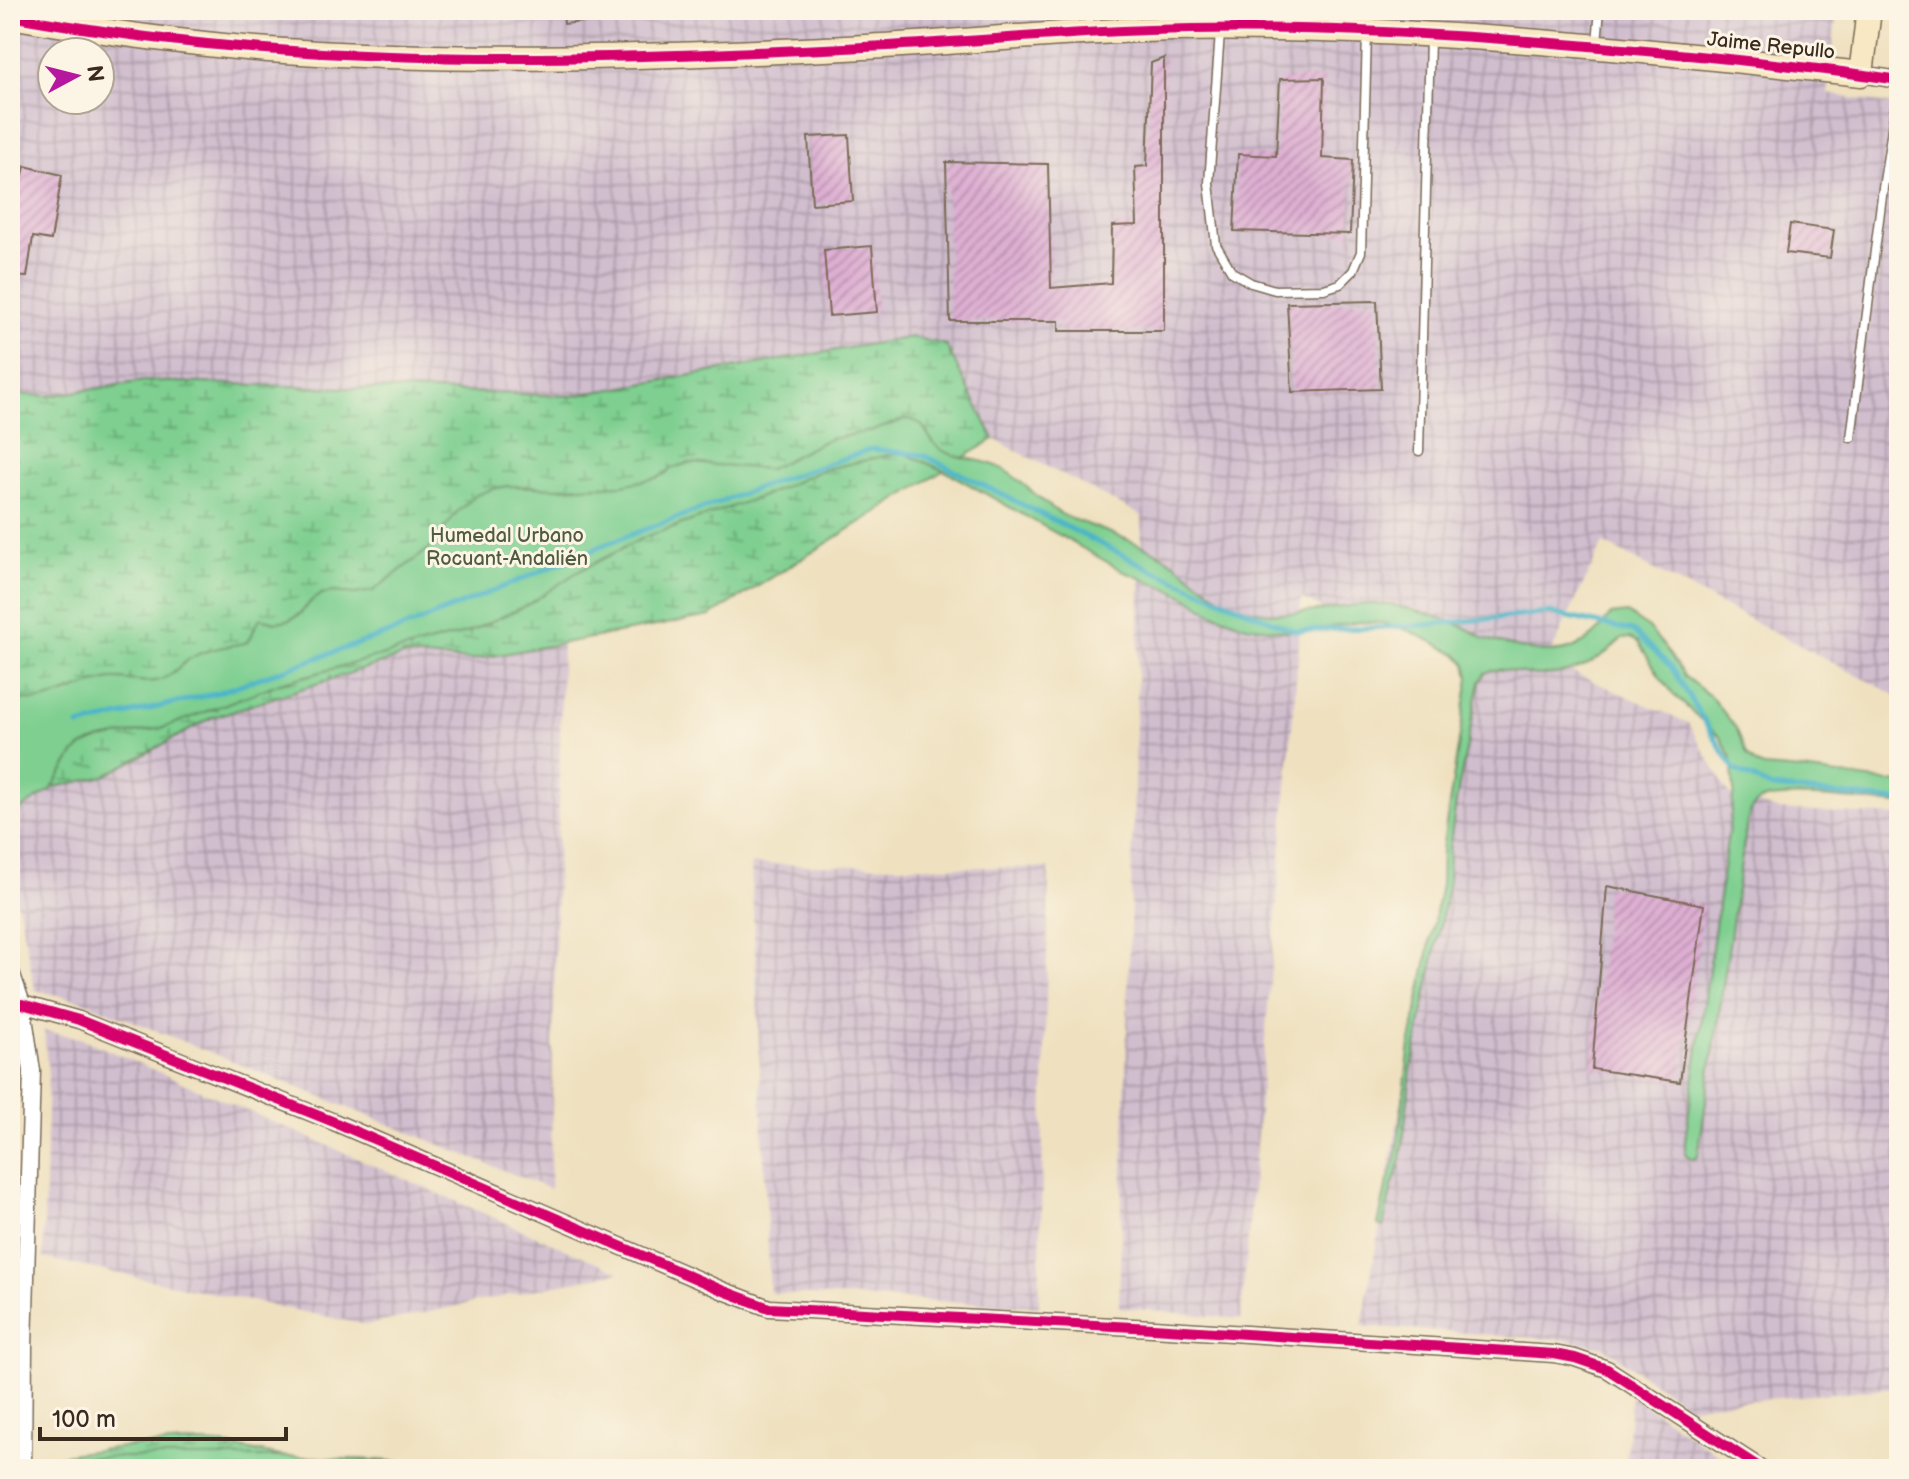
<svg xmlns="http://www.w3.org/2000/svg" width="1909" height="1479" font-family="'Balsamiq Sans',sans-serif">
	<style>
		.industrial { fill: url(#industrial-grid); fill-rule: evenodd }
		.wetland { fill: url(#wetland-marsh); stroke: #5c7c57; stroke-width: 2 }
		.park { fill: #7ecf90; stroke: #5c7c57; stroke-width: 2 }
		.lines { fill: none; stroke-linecap: round; stroke-linejoin: round }
		.stream { stroke: #4ab4c8; stroke-width: 5 }
		.building { fill: url(#building-hatch) }
		.lane-casing { stroke: #7a6a57; stroke-width: 11 }
		.street-casing { stroke: #7a6a57; stroke-width: 19 }
		.secondary-casing { stroke: #7a6a57; stroke-width: 27 }
		.lane { stroke: #fff; stroke-width: 8 }
		.street { stroke: #fff; stroke-width: 16 }
		.secondary { stroke: #f8e8c3; stroke-width: 24 }
		.cycleway-casing { stroke: #fcf5e5; stroke-width: 15 }
		.cycleway { stroke: #d6006c; stroke-width: 10 }
		.labels { text-anchor: middle; dominant-baseline: central; stroke-width: 6; stroke-linejoin: round; paint-order: stroke }
		.street-label { font-size: 20px; fill: #3b2a1e; stroke: #fcf5e5 }
		.park-label { font-size: 20px; fill: #4f5c40; stroke: #fcf5e5 }
	</style>
	<defs>
		<pattern id="industrial-grid" width="8" height="8" patternUnits="userSpaceOnUse" patternTransform="scale(2)"><rect width="8" height="8" fill="#d0bdce"/><path d="M0 4h8M4 0v8" fill="none" stroke="#aa9aa7"/></pattern>
		<pattern id="wetland-marsh" width="20" height="14" patternUnits="userSpaceOnUse" patternTransform="scale(2)"><rect width="20" height="14" fill="#7ecf90"/><path d="M1 5h8M5 5V1M11 12h8M15 12V8" fill="none" stroke="#68a875"/></pattern>
		<pattern id="building-hatch" width="6" height="6" patternUnits="userSpaceOnUse" patternTransform="scale(2)"><rect width="6" height="6" fill="#deafd3"/><path d="M-1 1l2-2M0 6l6-6M5 7l2-2" fill="none" stroke="#b58fab"/></pattern>
	</defs>
	<rect width="100%" height="100%" fill="#fcf5e5"/>
	<filter id="ink" filterUnits="userSpaceOnUse"><feTurbulence type="fractalNoise" baseFrequency=".0125" numOctaves="2"/><feDisplacementMap in="SourceGraphic" scale="16" xChannelSelector="R" yChannelSelector="G"/><feConvolveMatrix kernelMatrix="1 2 1 2 8 2 1 2 1" color-interpolation-filters="sRGB"/></filter>
	<filter id="wash" filterUnits="userSpaceOnUse"><feTurbulence type="fractalNoise" baseFrequency=".006" numOctaves="4" result="noise"/><feDisplacementMap in="SourceGraphic" scale="32" xChannelSelector="R" yChannelSelector="G"/><feGaussianBlur stdDeviation="1.8" result="paint"/><feColorMatrix in="noise" values="0 0 0 0 0 0 0 0 0 0 0 0 0 0 0 0 0 1.4 0 .05"/><feComposite in="paint" operator="in"/></filter>
	<g filter="url(#wash)">
		<rect width="100%" height="100%" fill="#efe1c0"/>
		<g class="industrial">
			<path d="M10 10H1837L1828 94 1899 106V697L1603 543 1547 661 1688 723 1730 795 1777 810 1899 816V1387L1688 1406 1603 1347 1565 1340 1362 1326 1483 638 1415 608 1330 612 1301 598 1299 645 1241 1319 1119 1307 1142 516 994 439 946 345 912 337 572 396 144 381 48 396 10 394ZM52 52H100V100H52Z"/>
			<polygon points="562,643 550,1189 80,1000 35,990 19,909 10,887 10,797 105,776 211,718 403,656 471,660"/>
			<polygon points="751,864 1049,868 1039,1306 770,1293"/>
			<polygon points="44,1031 80,1038 619,1272 367,1325 43,1258 48,1074"/>
			<polygon points="1631,1395 1739,1469 1626,1469"/>
		</g>
		<g class="wetland">
			<polygon points="912,337 946,345 994,439 710,616 471,660 403,656 211,718 105,776 10,797 10,394 48,396 144,381 572,396"/>
			<path d="M202 1443 230 1446 296 1459H358L422 1463 614 1469H42L43 1459C96 1448 148 1444 202 1443Z"/>
		</g>
		<g class="park">
			<path d="M906 419C928 420 925 439 940 449 959 461 985 458 1003 469 1024 482 1040 501 1061 514 1069 519 1080 521 1089 525 1115 535 1143 544 1167 558 1191 573 1210 595 1237 605 1280 623 1325 607 1369 604 1396 602 1462 622 1483 638 1523 649 1566 666 1599 630 1603 625 1605 619 1611 615L1627 613 1647 627 1664 646 1684 676 1710 696 1725 714 1736 728 1747 754 1756 764 1764 767 1802 770 1899 783V804C1869 802 1784 790 1760 801 1751 806 1750 814 1747 822L1698 1156 1694 1159 1687 1156 1685 1153V1140L1734 791 1731 757 1720 737 1676 697 1660 677 1638 642 1630 638 1622 639C1615 644 1610 651 1603 655 1583 669 1560 676 1536 675 1520 674 1500 665 1485 673L1480 682 1457 795 1449 850 1448 885 1411 1072 1401 1160 1392 1187 1383 1227 1378 1225 1386 1187 1396 1158 1409 1052 1441 885 1442 850 1469 677 1466 664 1457 654 1410 631 1382 623 1361 622 1312 630 1288 631 1246 626 1210 612 1194 601 1174 591 1125 572 947 472 906 454H893L822 470 768 494 645 537 577 572 531 603 469 632 280 683 163 728 100 739 81 747 74 754 51 790 19 810 10 811V695C43 712 79 683 112 679 126 678 141 683 155 681 170 679 179 665 191 658 204 650 219 648 233 645 237 644 241 644 245 643 255 638 252 625 261 618L276 622 289 620 300 614 311 601 321 594 334 592 355 594 373 591 430 548 457 512 476 495 492 489 508 486 558 488 622 485 656 478 665 474 672 468 689 463 769 469 826 440 875 430Z"/>
			<polygon points="73,1457 310,1457 472,1469 12,1469 50,1460"/>
		</g>
		<g class="lines">
			<polyline class="stream" points="79,726 216,693 401,629 614,541 779,480 872,449 923,455 1155,571 1295,631 1414,626 1550,613 1633,631 1671,667 1734,769 1772,788 1899,801"/>
		</g>
		<g id="blocks">
			<g class="building">
				<polygon points="563,10 608,10 608,19 564,24"/>
				<polygon points="1164,58 1164,331 1059,331 1059,321 950,321 946,162 1048,164 1051,288 1111,283 1112,226 1137,225 1135,167 1147,166 1151,63"/>
				<polygon points="1324,78 1322,158 1353,160 1350,234 1234,231 1238,154 1276,156 1280,79"/>
				<polygon points="849,135 853,201 812,204 808,137"/>
				<polygon points="25,166 62,175 51,240 33,237 27,277 10,276 10,264 15,238 10,236 10,188 13,179 22,180"/>
				<polygon points="1790,224 1834,230 1830,258 1786,253"/>
				<polygon points="872,246 877,312 829,316 824,250"/>
				<polygon points="1377,301 1381,389 1292,392 1287,303"/>
				<polygon points="1607,886 1704,905 1680,1082 1592,1069"/>
			</g>
		</g>
	</g>
	<g filter="url(#ink)">
		<use href="#blocks" fill-opacity="0" stroke="#7a6a57" stroke-width="2"/>
		<g class="lines">
			<g class="lane-casing">
				<g id="lane">
					<polyline points="1088,10 1090,29"/>
					<polyline points="1286,28 1287,10"/>
					<polyline points="1220,33 1209,183 1216,245 1232,272 1251,283 1275,290 1324,289 1340,284 1353,271 1361,252 1367,34"/>
					<polyline points="1597,42 1600,10"/>
					<polyline points="1851,438 1883,188 1899,83"/>
					<polyline points="1419,451 1430,39"/>
				</g>
			</g>
			<g class="street-casing">
				<g id="street">
					<polyline points="1861,74 1899,80"/>
					<polyline points="10,969 22,1004 32,1071 24,1347 23,1469"/>
					<polyline points="22,1004 79,1020 334,1122 724,1291 769,1308 1153,1328 1554,1354 1575,1358 1607,1369 1762,1469"/>
				</g>
			</g>
			<g class="secondary-casing">
				<path id="secondary" d="M10 16C96 31 182 43 269 50 467 64 667 57 865 47 968 42 1070 31 1173 29 1403 25 1632 48 1861 74L1869 10"/>
			</g>
			<use href="#lane" class="lane"/>
			<use href="#street" class="street"/>
			<use href="#secondary" class="secondary"/>
			<g class="cycleway-casing">
				<g id="cycleway">
					<path d="M10 16C95 31 179 43 265 49 462 65 667 57 864 47 959 43 1054 33 1149 30 1292 25 1435 33 1577 45 1685 54 1792 64 1899 80"/>
					<polyline points="22,1004 79,1020 334,1122 724,1291 769,1308 1153,1328 1554,1354 1575,1358 1607,1369 1762,1469"/>
				</g>
			</g>
			<use href="#cycleway" class="cycleway"/>
		</g>
	</g>
	<g class="labels">
		<g class="street-label">
			<text transform="translate(1771 46) rotate(6)">Jaime Repullo</text>
		</g>
		<g class="park-label">
			<text x="507" y="536">Humedal Urbano<tspan x="507" dy="23">Rocuant-Andalién</tspan></text>
		</g>
	</g>
	<rect width="1909" height="1479" fill="none" stroke="#fcf5e5" stroke-width="40"/>
	<g transform="translate(76 76) rotate(83)"><circle r="38" fill="#fcf5e5" stroke="#afa495" stroke-width="2"/>
	<path d="M0-6L14 30L0 20L-14 30Z" fill="#b5179e"/>
	<text y="-12" font-size="22" font-weight="bold" text-anchor="middle" fill="#3b2a1e">N</text>
	</g>
	<path d="M40 1427v12h246v-12" fill="none" stroke="#3b2a1e" stroke-width="4"/>
	<text x="52" y="1427" font-size="24" fill="#3b2a1e" stroke="#fcf5e5" stroke-width="6" paint-order="stroke">100 m</text>
</svg>
